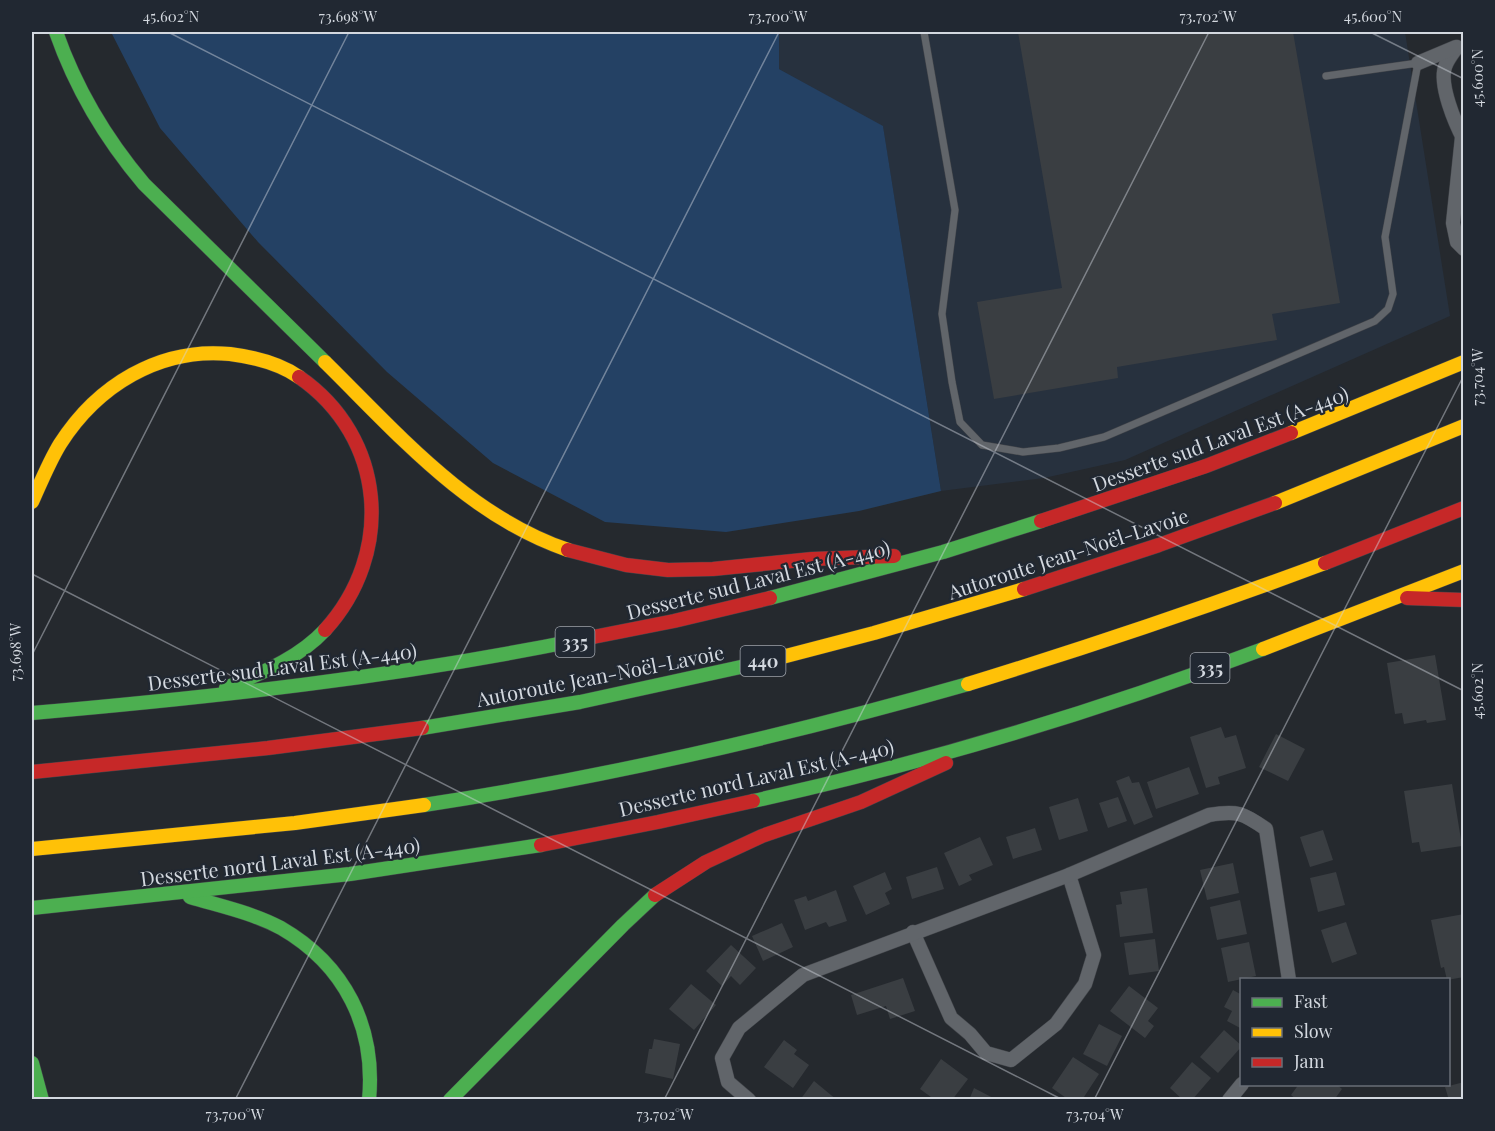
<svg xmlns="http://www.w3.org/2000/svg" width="1495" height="1131" font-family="'Playfair Display',serif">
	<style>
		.built { fill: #27313e }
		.green { fill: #244164 }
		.building { fill: #3a3e42 }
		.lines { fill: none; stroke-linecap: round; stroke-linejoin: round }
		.lane-casing { stroke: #42454a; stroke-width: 8 }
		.street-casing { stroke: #42454a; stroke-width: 15 }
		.fast-casing { stroke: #42454a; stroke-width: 15 }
		.slow-casing { stroke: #42454a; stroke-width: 15 }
		.jam-casing { stroke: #42454a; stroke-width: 15 }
		.lane { stroke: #61656a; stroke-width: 7 }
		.street { stroke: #61656a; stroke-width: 14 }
		.fast { stroke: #4caf50; stroke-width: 14 }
		.slow { stroke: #ffc107; stroke-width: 14 }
		.jam { stroke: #c62828; stroke-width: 14 }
		.ticks { fill: none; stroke: #d3d8df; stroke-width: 1.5; stroke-opacity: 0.45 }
		.labels { text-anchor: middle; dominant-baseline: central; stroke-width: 4.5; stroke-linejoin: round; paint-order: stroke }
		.shield { fill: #212832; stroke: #9ea3ab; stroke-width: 1.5 }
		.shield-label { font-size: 18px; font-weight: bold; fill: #d3d8df }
		.street-label { font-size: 20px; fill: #d3d8df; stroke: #212832 }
		.neatline { fill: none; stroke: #d3d8df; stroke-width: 2 }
		.ticks-label { font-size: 15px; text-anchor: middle; fill: #d3d8df }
	</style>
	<rect width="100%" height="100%" fill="#25292e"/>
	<polygon class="built" points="779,32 1405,32 1450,316 1125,460 1044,478 941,491 883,127 779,69"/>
	<polygon class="green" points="111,32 779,32 779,69 883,126 941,491 859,511 726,532 605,522 493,463 387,372 258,242 160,128"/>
	<g class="building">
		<polygon points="1018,32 1293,32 1340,303 1272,314 1277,340 1117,367 1118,378 994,399 977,302 1062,288"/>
		<polygon points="1435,655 1446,720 1427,723 1426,720 1404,724 1402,713 1395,714 1387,663"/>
		<polygon points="1221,727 1225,738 1236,735 1246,768 1218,777 1220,784 1206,788 1190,737"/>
		<polygon points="1276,734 1305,749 1288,781 1259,767"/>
		<polygon points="1189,767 1199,794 1156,809 1147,782"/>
		<polygon points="1129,776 1132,783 1139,782 1153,817 1134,825 1116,781"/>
		<polygon points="1452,784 1462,846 1421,852 1419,842 1412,843 1404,791"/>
		<polygon points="1118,797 1127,821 1108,828 1099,803"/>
		<polygon points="1078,798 1088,831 1059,840 1049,807"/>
		<polygon points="1035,828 1042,850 1013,859 1006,837"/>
		<polygon points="1323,830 1333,860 1310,867 1300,837"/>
		<polygon points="980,837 993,865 969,875 972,880 959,886 944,853"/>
		<polygon points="1233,863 1239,893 1207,900 1200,870"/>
		<polygon points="937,867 944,889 912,899 906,877"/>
		<polygon points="885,872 892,889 885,893 890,904 866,915 853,886"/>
		<polygon points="1336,872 1345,905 1318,912 1310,878"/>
		<polygon points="1147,888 1153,933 1120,937 1116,905 1122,904 1120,892"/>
		<polygon points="836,890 847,921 829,927 826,922 805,930 794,900 806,896 808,901"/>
		<polygon points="1240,900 1247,934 1217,940 1210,907"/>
		<polygon points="1464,914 1464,977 1447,980 1444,967 1441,968 1431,920"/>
		<polygon points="1346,922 1357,954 1332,963 1321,930"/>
		<polygon points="782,923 793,947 763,961 752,936"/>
		<polygon points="1155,939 1159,971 1129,975 1124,943"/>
		<polygon points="1249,942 1256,976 1228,982 1221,948"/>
		<polygon points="731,945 756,968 740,985 731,976 722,986 706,971"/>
		<polygon points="903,978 915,1011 890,1019 886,1006 857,1015 851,995"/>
		<polygon points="691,984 716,1005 694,1030 669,1009"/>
		<polygon points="1129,986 1158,1008 1148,1021 1154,1026 1145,1038 1110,1011"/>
		<polygon points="1233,990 1242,995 1242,1029 1227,1021 1232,1011 1224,1007"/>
		<polygon points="1099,1024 1122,1036 1107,1066 1083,1054"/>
		<polygon points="1224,1030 1242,1046 1218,1073 1200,1057"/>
		<polygon points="654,1039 680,1044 673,1079 645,1073 649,1049 652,1049"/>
		<polygon points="784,1040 797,1050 794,1054 809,1065 793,1088 764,1067"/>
		<polygon points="1073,1057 1099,1074 1082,1100 1069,1100 1052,1088"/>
		<polygon points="941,1059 968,1079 952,1100 935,1100 920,1089"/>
		<polygon points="1192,1062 1211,1078 1192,1100 1183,1100 1170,1088"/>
		<polygon points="814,1081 837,1100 800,1100"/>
		<polygon points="1464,1082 1464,1100 1449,1100 1445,1087"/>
		<polygon points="1299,1084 1336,1084 1342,1089 1334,1100 1297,1100 1291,1095"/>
		<polygon points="974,1088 997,1100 969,1100"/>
	</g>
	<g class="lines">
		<g class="lane-casing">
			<polyline id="lane" points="924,32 955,210 942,314 952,382 960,422 982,445 1023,452 1059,448 1104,437 1375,321 1388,309 1393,294 1385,237 1418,63 1326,76"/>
		</g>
		<g class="street-casing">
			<g id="street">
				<path d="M1457 47C1453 53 1447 60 1445 67 1439 85 1455 123 1464 140"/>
				<polyline points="1418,63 1456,47"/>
				<polyline points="1462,137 1453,223 1457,242 1464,249"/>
				<polyline points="913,932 951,1018 970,1034 986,1053 1011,1060 1056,1024 1085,984 1094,955 1069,875"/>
				<path d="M749 1100 728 1082 722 1058 739 1028 803 975 1069 875 1209 815C1237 810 1243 813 1266 829L1289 980"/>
				<polyline points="1229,1100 1242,1084"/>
			</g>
		</g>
		<g class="fast-casing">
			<g id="fast">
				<path d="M56 32C76 89 105 138 144 184L325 362"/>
				<polyline points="770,598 943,552 1041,521"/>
				<path d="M226 688C261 673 298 659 325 630"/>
				<path d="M32 713C215 697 397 677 578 640"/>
				<polyline points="422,728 580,702 759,663"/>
				<path d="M753 801C926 763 1098 711 1263 649"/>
				<path d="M424 805C608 777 789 735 968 684"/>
				<path d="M190 897C220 906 253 913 281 928 345 965 376 1027 369 1100"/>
				<polyline points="32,908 350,874 541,845"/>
				<polyline points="32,1063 42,1100"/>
				<polyline points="450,1100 623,925 655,895"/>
			</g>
		</g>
		<g class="slow-casing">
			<g id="slow">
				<path d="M325 362C398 434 468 516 568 550"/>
				<polyline points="1291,433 1464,362"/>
				<path d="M32 502C41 482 49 462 60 444 97 386 159 347 230 354 253 357 279 363 299 377"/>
				<polyline points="1275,503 1464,426"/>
				<polyline points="1263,649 1464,571"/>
				<polyline points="759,663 874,633 1024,589"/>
				<path d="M968 684C1088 647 1207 607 1325 563"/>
				<polyline points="32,849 295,823 424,805"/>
			</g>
		</g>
		<g class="jam-casing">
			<g id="jam">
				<path d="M299 377C386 437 395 553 325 630"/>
				<polyline points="1041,521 1206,466 1291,433"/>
				<polyline points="568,550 626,565 668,570 713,569 812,559 894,556"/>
				<polyline points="1325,563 1464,508"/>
				<polyline points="1024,589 1159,545 1275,503"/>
				<polyline points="1407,598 1464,600"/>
				<polyline points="578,640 674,621 770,598"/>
				<polyline points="32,772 268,748 422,728"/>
				<polyline points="541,845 658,822 753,801"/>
				<polyline points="655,895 706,862 762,836 861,802 946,763"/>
			</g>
		</g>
		<use href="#lane" class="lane"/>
		<use href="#street" class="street"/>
		<use href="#fast" class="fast"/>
		<use href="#slow" class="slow"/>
		<use href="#jam" class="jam"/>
	</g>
	<path class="ticks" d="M168 32 1464 691M1370 32 1464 79M32 574 1063 1100M32 655 349 32M235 1100 779 32M664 1100 1209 32M1094 1100 1464 375"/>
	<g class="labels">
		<g class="shield">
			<rect x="555.5" y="627" width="39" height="30" rx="4.5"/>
			<rect x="740.5" y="646" width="45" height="30" rx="4.5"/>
			<rect x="1190.5" y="653" width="39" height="30" rx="4.5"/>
		</g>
		<g class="shield-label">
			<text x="575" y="642">335</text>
			<text x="763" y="661">440</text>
			<text x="1210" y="668">335</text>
		</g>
		<g class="street-label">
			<text transform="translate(1220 438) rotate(-20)">Desserte sud Laval Est (A-440)</text>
			<text transform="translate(1068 553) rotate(-18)">Autoroute Jean-Noël-Lavoie</text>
			<text transform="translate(758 579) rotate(-14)">Desserte sud Laval Est (A-440)</text>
			<text transform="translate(282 666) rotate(-7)">Desserte sud Laval Est (A-440)</text>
			<text transform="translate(600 675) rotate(-11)">Autoroute Jean-Noël-Lavoie</text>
			<text transform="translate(756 777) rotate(-13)">Desserte nord Laval Est (A-440)</text>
			<text transform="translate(280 861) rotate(-7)">Desserte nord Laval Est (A-440)</text>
		</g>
	</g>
	<rect width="1495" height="1131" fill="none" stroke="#212832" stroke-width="66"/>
	<rect x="1240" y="978" width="210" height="108" fill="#212832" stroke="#686e77" stroke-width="1.5"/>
	<rect x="1252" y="998" width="30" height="9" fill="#4caf50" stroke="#686e77" stroke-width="1.5"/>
	<text x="1294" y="1008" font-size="18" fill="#d3d8df">Fast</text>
	<rect x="1252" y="1028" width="30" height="9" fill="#ffc107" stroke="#686e77" stroke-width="1.5"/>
	<text x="1294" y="1038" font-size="18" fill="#d3d8df">Slow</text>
	<rect x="1252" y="1058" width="30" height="9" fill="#c62828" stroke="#686e77" stroke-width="1.5"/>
	<text x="1294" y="1068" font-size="18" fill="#d3d8df">Jam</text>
	<rect x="33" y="33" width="1429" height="1065" class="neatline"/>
	<g class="ticks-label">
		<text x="171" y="22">45.602°N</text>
		<text x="348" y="22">73.698°W</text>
		<text x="778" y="22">73.700°W</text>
		<text x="1208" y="22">73.702°W</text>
		<text x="1373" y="22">45.600°N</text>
		<text transform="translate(1478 78) rotate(-90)" y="5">45.600°N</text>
		<text transform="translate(1478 377) rotate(-90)" y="5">73.704°W</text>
		<text transform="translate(16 652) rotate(-90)" y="5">73.698°W</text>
		<text transform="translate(1478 691) rotate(-90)" y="5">45.602°N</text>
		<text x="235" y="1120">73.700°W</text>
		<text x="665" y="1120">73.702°W</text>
		<text x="1095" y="1120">73.704°W</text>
	</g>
</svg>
